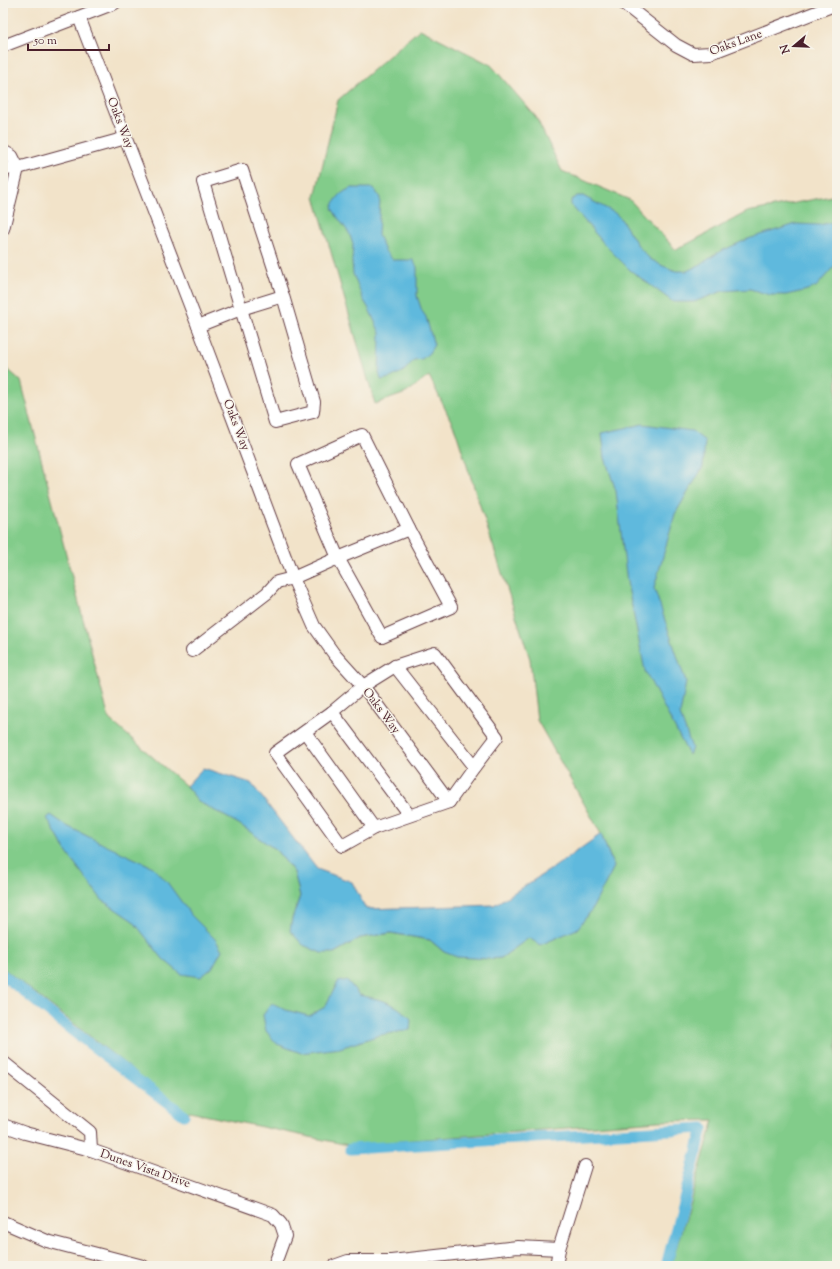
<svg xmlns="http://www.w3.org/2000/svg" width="840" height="1269" font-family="'Sorts Mill Goudy',serif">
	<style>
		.green { fill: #82cc8a; stroke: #66765a }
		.water { fill: #5fb9dd; stroke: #546c84 }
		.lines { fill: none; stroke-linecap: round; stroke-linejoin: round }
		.canal { stroke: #5fb9dd; stroke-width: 11 }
		.street-casing { stroke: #633c43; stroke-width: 14 }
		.street { stroke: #fff; stroke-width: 12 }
		.labels { text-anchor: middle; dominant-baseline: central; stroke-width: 3; stroke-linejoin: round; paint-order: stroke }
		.street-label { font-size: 12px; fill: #4a1f2b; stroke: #f7f3e8 }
	</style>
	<rect width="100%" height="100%" fill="#f7f3e8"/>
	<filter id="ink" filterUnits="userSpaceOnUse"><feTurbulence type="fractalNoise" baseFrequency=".025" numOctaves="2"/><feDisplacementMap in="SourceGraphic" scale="8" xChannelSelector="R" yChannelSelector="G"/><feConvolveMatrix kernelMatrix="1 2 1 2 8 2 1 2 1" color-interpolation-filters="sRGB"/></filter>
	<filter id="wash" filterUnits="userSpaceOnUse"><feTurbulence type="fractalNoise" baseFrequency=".012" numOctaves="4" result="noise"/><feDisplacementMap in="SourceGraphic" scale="16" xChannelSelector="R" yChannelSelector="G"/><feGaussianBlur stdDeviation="0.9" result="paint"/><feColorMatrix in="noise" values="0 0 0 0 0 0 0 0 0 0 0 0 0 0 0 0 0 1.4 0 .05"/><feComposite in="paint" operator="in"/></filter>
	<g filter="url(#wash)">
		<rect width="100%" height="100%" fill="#f2e3c9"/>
		<polygon class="green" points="420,29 491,65 536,117 562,171 630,200 676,250 747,212 837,195 837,1266 671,1266 714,1120 658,1121 348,1145 185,1111 3,968 3,365 21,381 109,719 186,786 199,802 240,824 276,850 294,872 300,896 292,919 334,953 360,938 391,933 430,940 444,952 501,958 529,937 614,867 601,834 537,720 530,659 455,429 429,376 406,393 375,404 315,197 338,100"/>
		<g class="water">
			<path d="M351 188H374L380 198 378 235 385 251 393 260H413L417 267V296L422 311 426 317 434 345 429 353 422 359 414 360 404 371 390 378 381 380 379 373 380 333 369 309 363 299 353 274 352 262 353 244 349 233 336 215 332 208C336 198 340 193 351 188Z"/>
			<polygon points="577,196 583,196 615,213 621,219 639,247 650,259 663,266 676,271 687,271 701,264 719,252 748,239 796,224 819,225 837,221 837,263 816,287 804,291 786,295 770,295 750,289 723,291 694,302 673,302 630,270 606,246 571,205 571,200"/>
			<polygon points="643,424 692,431 705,441 703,467 675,514 654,588 686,682 680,715 692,748 689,755 645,671 627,582 616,491 605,458 602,433"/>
			<polygon points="203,768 251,783 317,869 352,882 366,909 494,905 553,868 601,834 614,867 591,911 577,929 540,945 529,938 501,958 489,959 457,957 444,952 430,940 391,933 360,938 334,953 321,953 303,945 290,931 292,919 300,896 294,872 276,850 239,824 199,802 186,786"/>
			<polygon points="51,815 67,826 107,846 153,867 167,882 191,915 215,939 222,950 212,968 201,977 181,974 163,959 133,921 102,900 67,853 47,818"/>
			<path d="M347 980 359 995C381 1000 394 1001 411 1019L410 1030 380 1035 340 1048 301 1053 277 1044 266 1031 263 1015 272 1003 286 1010 309 1016 325 1007 338 982Z"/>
		</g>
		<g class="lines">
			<g class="canal">
				<polyline points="3,975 70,1029 184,1115"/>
				<polyline points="350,1149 703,1128 666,1266"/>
			</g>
		</g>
	</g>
	<g filter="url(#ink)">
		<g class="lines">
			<g class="street-casing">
				<g id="street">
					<polyline points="623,3 676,45 693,54 711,53 837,4"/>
					<polyline points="79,17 198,326 293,578 314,626 334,654 363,686 449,802"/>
					<polyline points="3,46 115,3"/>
					<polyline points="3,151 12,156 18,168 3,229"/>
					<polyline points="3,169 18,168 126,138"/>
					<polygon points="242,170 283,296 314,402 313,412 275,422 203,182"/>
					<polyline points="198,326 241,309 283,296"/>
					<polygon points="362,435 409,529 451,607 382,637 338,558 298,464"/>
					<polyline points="192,651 267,593 277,582 293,578 338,558 409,529"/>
					<polygon points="435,653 497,737 474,767 449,802 374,828 342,846 275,753 332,712 363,686 395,666"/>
					<polyline points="395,666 474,767"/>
					<polyline points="332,712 409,815"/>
					<polyline points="305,732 374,828"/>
					<polyline points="3,1062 90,1132 91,1150"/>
					<polyline points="3,1125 25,1133 91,1150 273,1215 281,1224 285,1236 274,1266"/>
					<polyline points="3,1222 47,1241 143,1266"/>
					<polyline points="334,1266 348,1261 391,1261 518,1247 559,1249"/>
					<polyline points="556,1266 559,1249 585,1166"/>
				</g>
			</g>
			<use href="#street" class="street"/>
		</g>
	</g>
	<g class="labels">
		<g class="street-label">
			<text transform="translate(736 43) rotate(-20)">Oaks Lane</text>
			<text transform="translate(120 123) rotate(69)">Oaks Way</text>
			<text transform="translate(236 425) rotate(69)">Oaks Way</text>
			<text transform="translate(381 711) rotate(53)">Oaks Way</text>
			<text transform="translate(145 1169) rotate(19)">Dunes Vista Drive</text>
		</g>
	</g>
	<rect width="840" height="1269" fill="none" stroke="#f7f3e8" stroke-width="16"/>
	<g transform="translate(794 46) rotate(251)" stroke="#f7f3e8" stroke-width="3" paint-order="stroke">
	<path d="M0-3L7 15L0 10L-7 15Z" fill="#4a1f2b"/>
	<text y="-6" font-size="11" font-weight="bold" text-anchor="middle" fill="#4a1f2b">N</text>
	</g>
	<path d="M28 44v6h81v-6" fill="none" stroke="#4a1f2b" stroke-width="2"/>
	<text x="34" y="44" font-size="12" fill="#4a1f2b" stroke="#f7f3e8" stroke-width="3" paint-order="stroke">50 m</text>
</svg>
